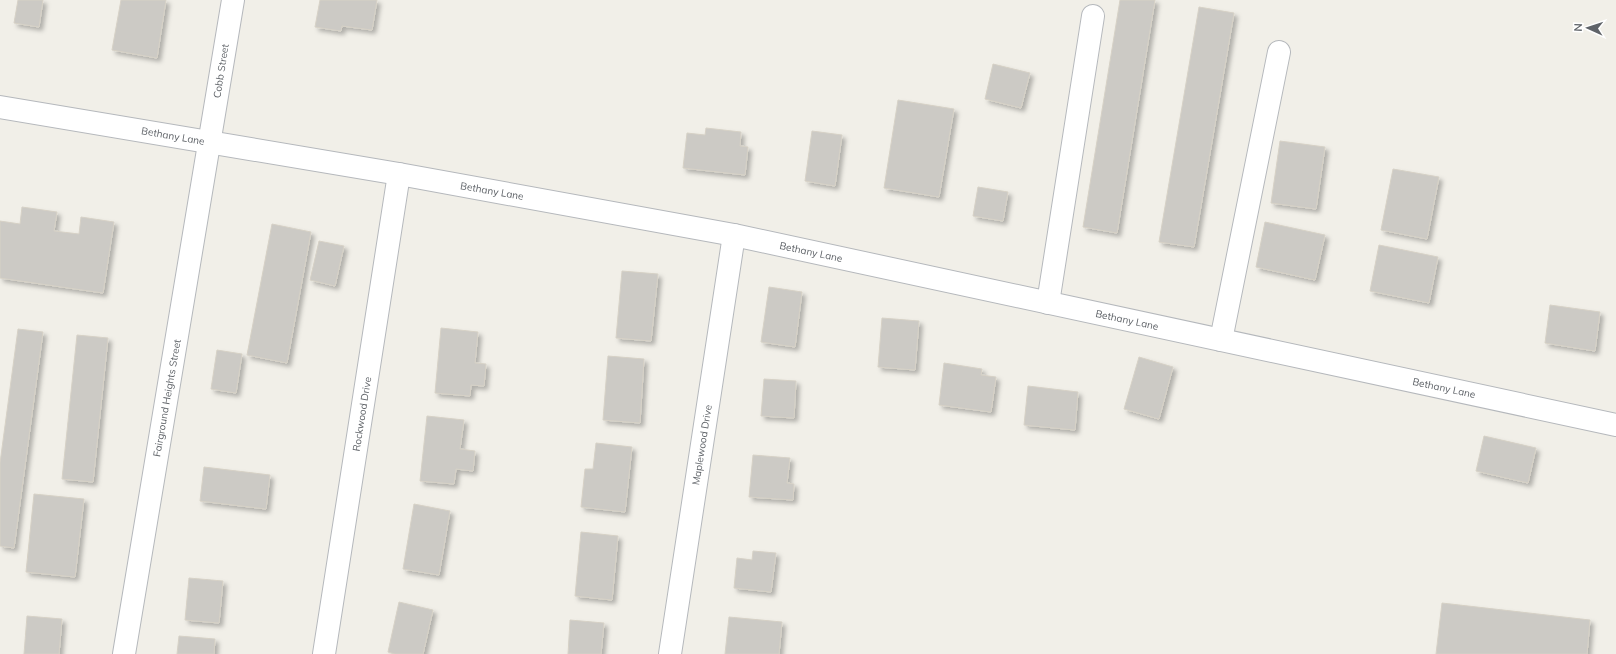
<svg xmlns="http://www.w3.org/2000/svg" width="1616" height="654" font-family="Mulish,sans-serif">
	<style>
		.building { fill: #cccac5; stroke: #d6d1c6; filter: url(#shadow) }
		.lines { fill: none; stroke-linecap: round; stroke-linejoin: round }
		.minor-casing { stroke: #b5b8bc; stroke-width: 24 }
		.minor { stroke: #fff; stroke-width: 22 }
		.labels { text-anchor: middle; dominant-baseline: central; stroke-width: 3.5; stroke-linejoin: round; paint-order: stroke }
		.street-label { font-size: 10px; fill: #5f6368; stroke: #fff }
	</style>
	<defs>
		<filter id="shadow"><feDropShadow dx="3.5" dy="3.5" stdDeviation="2" flood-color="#0004"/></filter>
	</defs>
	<rect width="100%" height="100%" fill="#f1efe8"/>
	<g class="building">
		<polygon points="18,0 43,0 39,27 14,23"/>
		<polygon points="121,0 166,0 157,58 112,50"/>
		<polygon points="320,0 377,0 372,30 342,26 341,31 315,27"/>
		<polygon points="1120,0 1155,0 1117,233 1083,227"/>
		<polygon points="1199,7 1234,13 1194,247 1159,242"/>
		<polygon points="993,64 1030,73 1021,108 985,99"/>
		<polygon points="898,100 954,109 939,197 884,188"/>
		<polygon points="706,128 741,132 740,146 748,147 745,175 683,168 687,133 705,135"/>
		<polygon points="812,131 842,135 835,186 805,181"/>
		<polygon points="1280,141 1325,147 1316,209 1271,203"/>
		<polygon points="1393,169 1439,177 1427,239 1381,230"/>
		<polygon points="978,187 1008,192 1003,221 973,216"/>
		<polygon points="22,207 57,212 54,231 79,234 81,217 114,222 103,293 0,278 0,221 20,224"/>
		<polygon points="1265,222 1325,235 1315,280 1256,267"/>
		<polygon points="272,224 311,232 287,363 247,355"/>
		<polygon points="319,241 344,246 335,286 310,280"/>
		<polygon points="1379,245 1438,257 1429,303 1370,291"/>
		<polygon points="622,271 658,274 651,341 616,338"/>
		<polygon points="769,287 802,292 795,347 761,342"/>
		<polygon points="1550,305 1600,312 1595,351 1545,343"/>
		<polygon points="882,318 919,321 915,370 878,367"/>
		<polygon points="441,328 478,332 475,363 486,364 484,386 471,385 470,396 435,393"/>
		<polygon points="18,329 43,332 14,548 0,546 0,463"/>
		<polygon points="77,335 108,338 93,482 62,479"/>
		<polygon points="217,350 242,354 236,393 211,389"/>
		<polygon points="608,356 644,359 640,423 603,420"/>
		<polygon points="1139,357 1173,367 1159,419 1124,409"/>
		<polygon points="944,363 982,369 981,375 996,377 991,412 939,405"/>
		<polygon points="764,379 796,381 794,418 761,416"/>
		<polygon points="1028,386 1078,392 1075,430 1024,425"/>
		<polygon points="427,416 464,420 460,449 475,451 473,471 456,469 454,484 420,481"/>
		<polygon points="1484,436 1536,448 1528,483 1476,471"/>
		<polygon points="596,443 632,447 625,512 581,507 585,469 593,469"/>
		<polygon points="753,455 790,458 787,483 794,484 793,500 749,497"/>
		<polygon points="204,467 270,475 266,509 200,501"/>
		<polygon points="34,494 84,499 75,577 26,572"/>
		<polygon points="414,504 450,511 439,575 403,569"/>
		<polygon points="581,532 618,536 612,600 575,596"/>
		<polygon points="753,551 776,553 771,592 734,588 737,558 752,560"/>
		<polygon points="189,578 223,581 219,623 185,620"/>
		<polygon points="399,602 433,610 423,654 395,654 388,652"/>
		<polygon points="1442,603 1590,620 1587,654 1436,654"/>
		<polygon points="27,616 62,619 59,654 24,654"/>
		<polygon points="729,617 782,622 779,654 725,654"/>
		<polygon points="570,620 604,623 601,654 568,654"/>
		<polygon points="179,636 215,639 214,654 177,654"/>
	</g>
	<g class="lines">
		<g class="minor-casing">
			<g id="minor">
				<polyline points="0,107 399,174 734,235 1616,425"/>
				<polyline points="1048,303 1093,16"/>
				<polyline points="1221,340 1279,52"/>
				<polyline points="124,654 233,0"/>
				<polyline points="324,654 399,174"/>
				<polyline points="670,654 734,235"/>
			</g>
		</g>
		<use href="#minor" class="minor"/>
	</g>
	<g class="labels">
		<g class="street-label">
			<text transform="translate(221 71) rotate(-81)">Cobb Street</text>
			<text transform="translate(173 136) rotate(10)">Bethany Lane</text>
			<text transform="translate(492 191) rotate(10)">Bethany Lane</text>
			<text transform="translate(811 252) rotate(12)">Bethany Lane</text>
			<text transform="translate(1127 320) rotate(12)">Bethany Lane</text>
			<text transform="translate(1444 388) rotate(12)">Bethany Lane</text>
			<text transform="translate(167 398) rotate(-80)">Fairground Heights Street</text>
			<text transform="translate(362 414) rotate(-81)">Rockwood Drive</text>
			<text transform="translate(702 445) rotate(-81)">Maplewood Drive</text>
		</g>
	</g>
	<g transform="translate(1588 28) rotate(273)" stroke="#ffffff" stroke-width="3" paint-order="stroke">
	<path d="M0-3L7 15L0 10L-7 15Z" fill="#5f6368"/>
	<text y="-6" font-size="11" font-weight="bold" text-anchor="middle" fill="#5f6368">N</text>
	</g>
</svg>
